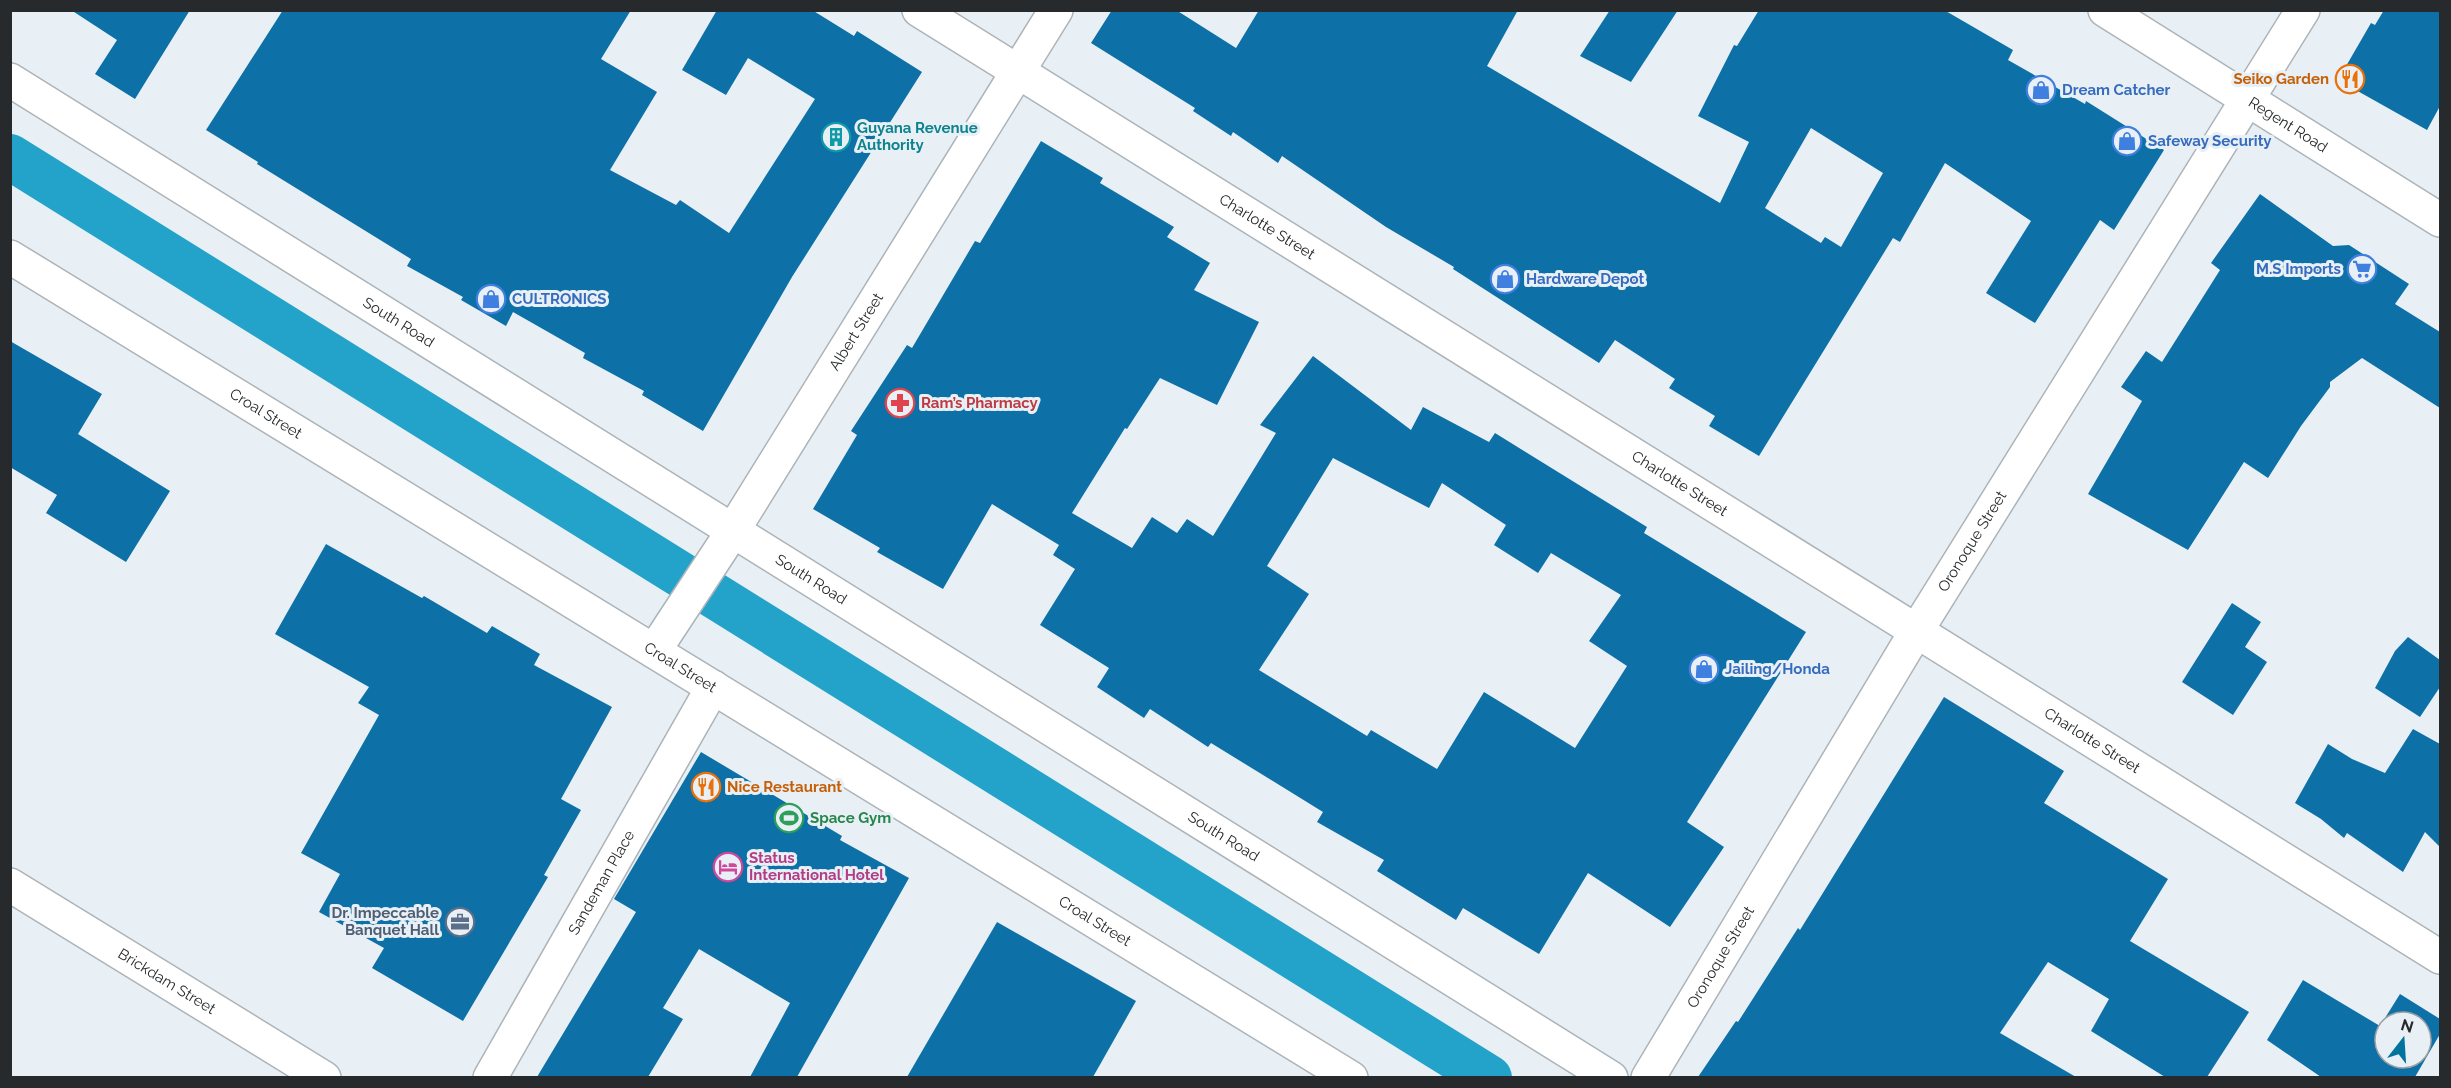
<svg xmlns="http://www.w3.org/2000/svg" width="2451" height="1088" font-family="Raleway,sans-serif">
	<style>
		.lines { fill: none; stroke-linecap: round; stroke-linejoin: round }
		.canal { stroke: #23a3c9; stroke-width: 46 }
		.building { fill: #0d70a6; fill-rule: evenodd }
		.street-casing { stroke: #adb4b9; stroke-width: 36 }
		.secondary-casing { stroke: #adb4b9; stroke-width: 36 }
		.street { stroke: #fff; stroke-width: 33 }
		.secondary { stroke: #fff; stroke-width: 33 }
		.labels { text-anchor: middle; dominant-baseline: central; stroke-width: 6; stroke-linejoin: round; paint-order: stroke }
		.food-label { font-size: 15px; font-weight: bold; fill: #c56008; stroke: #e9f0f5; text-anchor: end }
		.shop-label { font-size: 15px; font-weight: bold; fill: #366cbe; stroke: #e9f0f5; text-anchor: start }
		.street-label { font-size: 15px; fill: #272a2c; stroke: #e9f0f5 }
		.culture-label { font-size: 15px; font-weight: bold; fill: #0d838f; stroke: #e9f0f5; text-anchor: start }
		.health-label { font-size: 15px; font-weight: bold; fill: #be3a42; stroke: #e9f0f5; text-anchor: start }
		.leisure-label { font-size: 15px; font-weight: bold; fill: #27864d; stroke: #e9f0f5; text-anchor: start }
		.hotel-label { font-size: 15px; font-weight: bold; fill: #b23c85; stroke: #e9f0f5; text-anchor: start }
		.service-label { font-size: 15px; font-weight: bold; fill: #4e5e75; stroke: #e9f0f5; text-anchor: end }
	</style>
	<rect width="100%" height="100%" fill="#e9f0f5"/>
	<g class="lines">
		<polyline class="canal" points="10,157 1489,1078"/>
	</g>
	<g class="building">
		<polygon points="71,10 190,10 135,99 95,74 117,40"/>
		<polygon points="283,10 631,10 601,59 657,92 610,170 676,205 680,200 729,233 815,99 748,58 726,95 682,70 717,10 812,10 854,36 857,31 922,72 792,277 703,431 642,395 644,391 583,358 585,353 513,312 506,326 461,300 463,297 407,266 411,259 257,164 258,162 206,130"/>
		<path d="M1112 10H1176L1236 48 1259 10H1518L1487 66 1720 203 1749 142 1698 116 1734 45 1737 46 1759 10H1944L2013 50 2008 60 2085 104 2086 101 2164 150 2114 230 2100 220 2035 323 1986 293 2031 221 1945 163 1900 242 1893 238 1759 456 1709 426 1715 416 1669 388 1675 379 1615 340 1599 363 1453 269 1454 267 1386 227 1282 156 1278 163 1233 132 1231 136 1193 111 1195 108 1091 43ZM1811 128 1883 173 1841 247 1825 237 1821 243 1765 208Z"/>
		<polygon points="1610,10 1678,10 1631,82 1580,56"/>
		<polygon points="2384,10 2440,10 2440,106 2427,130 2338,80 2371,23 2375,25"/>
		<path d="M1041 141 1103 178 1100 183 1174 227 1167 237 1210 263 1194 290 1259 322 1217 405 1160 378 1127 429 1125 428 1072 513 1132 548 1152 517 1177 533 1187 519 1213 536 1276 433 1260 425 1313 356 1411 430 1423 407 1489 442 1495 433 1647 527 1644 533 1806 632 1687 822 1724 847 1670 927 1588 873 1539 954 1463 908 1456 920 1377 871 1384 860 1317 822 1323 812 1211 743 1208 747 1150 709 1144 718 1097 687 1109 668 1040 625 1075 569 1053 555 1059 545 992 504 943 589 877 552 880 548 813 509 857 435 851 431 907 345 912 348 975 241 980 243ZM1333 458 1429 508 1442 483 1506 525 1494 545 1538 573 1551 553 1621 595 1589 641 1627 666 1575 748 1484 692 1437 769 1371 730 1367 736 1259 670 1309 594 1267 566Z"/>
		<polygon points="2260,194 2333,246 2349,245 2409,284 2395,304 2440,332 2440,408 2362,358 2330,382 2330,387 2301,426 2268,478 2244,462 2188,550 2088,494 2142,401 2121,387 2146,351 2162,362 2220,270 2211,263"/>
		<polygon points="10,341 102,394 78,434 170,491 126,562 46,513 57,495 10,467"/>
		<polygon points="326,544 422,598 424,596 487,633 492,626 540,654 534,665 612,707 561,799 581,810 544,875 548,877 463,1021 372,968 384,948 319,912 340,874 301,853 379,715 358,703 369,687 275,634"/>
		<polygon points="2232,603 2261,622 2245,647 2267,662 2233,715 2182,682"/>
		<polygon points="2408,637 2440,660 2440,687 2420,717 2375,688 2395,651"/>
		<polygon points="1944,697 2064,771 2044,803 2168,879 2130,941 2249,1012 2207,1077 2165,1077 2091,1031 2109,999 2048,962 2000,1033 2076,1077 1698,1077 1736,1021 1738,1022 1798,928 1800,930"/>
		<polygon points="2413,729 2440,744 2440,847 2425,832 2403,872 2347,833 2344,838 2321,819 2295,803 2328,744 2352,759 2385,773"/>
		<polygon points="701,752 842,836 840,840 909,878 797,1077 750,1077 790,1003 699,949 663,1008 683,1019 648,1077 537,1077 636,912 614,899"/>
		<polygon points="997,922 1136,1001 1093,1077 907,1077"/>
		<path d="M2303 980 2380 1026 2400 994 2440 1019V1034L2415 1077H2321L2267 1040ZM2385 1022H2421V1058H2385Z"/>
	</g>
	<g class="lines">
		<g class="street-casing">
			<g id="street">
				<path id="s1" d="M919 10 2440 957"/>
				<path id="s2" d="M654 651 727 540 1056 10"/>
				<path id="s3" d="M10 885 324 1078"/>
				<path id="s4" d="M490 1078 713 687"/>
				<path id="s5" d="M1648 1078 1917 630 2303 10"/>
			</g>
		</g>
		<g class="secondary-casing">
			<g id="secondary">
				<path id="s6" d="M2105 10 2440 220"/>
				<path id="s7" d="M10 80 1611 1078"/>
				<path id="s8" d="M10 257 1351 1078"/>
			</g>
		</g>
		<use href="#street" class="street"/>
		<use href="#secondary" class="secondary"/>
	</g>
	<defs>
		<g id="restaurant-ring" transform="scale(1.5)"><circle r="9.5" fill="#e9f0f5" stroke="#e8710a" stroke-width="1.5"/><path d="M-5-6h1v4h1v-4h1v4h1v-4h1v5L-1.5 .5V6h-2V.5L-5-1ZM5-6V6H3V1.5H1.5Q1.5-4 5-6Z" fill="#e8710a"/></g>
		<g id="shop-ring" transform="scale(1.5)"><circle r="9.5" fill="#e9f0f5" stroke="#3f7fe0" stroke-width="1.5"/><path d="M-5-2.5h2.3a2.7 3.5 0 0 1 5.4 0H5L5.5 6h-11ZM-1.5-2.5h3a1.5 2.3 0 0 0-3 0Z" fill="#3f7fe0"/></g>
		<g id="building-ring" transform="scale(1.5)"><circle r="9.5" fill="#e9f0f5" stroke="#0f9aa8" stroke-width="1.5"/><path d="M-4-6H4V6H1V3H-1V6H-4ZM-2.5-4.3h1.7v1.8h-1.7ZM.8-4.3h1.7v1.8H.8ZM-2.5-1h1.7V.8h-1.7ZM.8-1h1.7V.8H.8Z" fill="#0f9aa8"/></g>
		<g id="supermarket-ring" transform="scale(1.5)"><circle r="9.5" fill="#e9f0f5" stroke="#3f7fe0" stroke-width="1.5"/><path d="M-6-5.5h2.5l.6 2H6L4.5 2H-2.5L-4.4-4H-6ZM-1.5 3.2a1.3 1.3 0 1 0 .1 0ZM3 3.2a1.3 1.3 0 1 0 .1 0Z" fill="#3f7fe0"/></g>
		<g id="pharmacy-ring" transform="scale(1.5)"><circle r="9.5" fill="#e9f0f5" stroke="#e0444e" stroke-width="1.5"/><path d="M-2-6h4v4h4v4h-4v4h-4v-4h-4v-4h4Z" fill="#e0444e"/></g>
		<g id="stadium-ring" transform="scale(1.5)"><circle r="9.5" fill="#e9f0f5" stroke="#2e9e5b" stroke-width="1.5"/><path d="M0-5a6.5 5 0 1 0 0 10a6.5 5 0 1 0 0-10ZM-3.5-1.8h7v3.6h-7Z" fill="#2e9e5b"/></g>
		<g id="hotel-ring" transform="scale(1.5)"><circle r="9.5" fill="#e9f0f5" stroke="#d1479c" stroke-width="1.5"/><path d="M-6-4.5h1.5V1H6V5H4.5V3h-9V5H-6ZM-4 0a1.8 1.8 0 1 1 3.6 0ZM.5 0V-2.5h3Q6-2.5 6 0Z" fill="#d1479c"/></g>
		<g id="office-ring" transform="scale(1.5)"><circle r="9.5" fill="#e9f0f5" stroke="#5c6f8a" stroke-width="1.5"/><path d="M-6-3h4V-5.5h4V-3h4V5H-6ZM-1-4.5V-3h2v-1.5ZM-6 0V1H6V0Z" fill="#5c6f8a"/></g>
	</defs>
	<g fill-rule="evenodd">
		<use href="#restaurant-ring" x="2350" y="79"/>
		<use href="#shop-ring" x="2041" y="90"/>
		<use href="#building-ring" x="836" y="137"/>
		<use href="#shop-ring" x="2127" y="141"/>
		<use href="#supermarket-ring" x="2362" y="269"/>
		<use href="#shop-ring" x="1505" y="279"/>
		<use href="#shop-ring" x="491" y="299"/>
		<use href="#pharmacy-ring" x="900" y="403"/>
		<use href="#shop-ring" x="1704" y="669"/>
		<use href="#restaurant-ring" x="706" y="787"/>
		<use href="#stadium-ring" x="789" y="818"/>
		<use href="#hotel-ring" x="728" y="867"/>
		<use href="#office-ring" x="460" y="922"/>
	</g>
	<g class="labels">
		<g class="food-label">
			<text x="2329" y="79">Seiko Garden</text>
			<text x="727" y="787" text-anchor="start">Nice Restaurant</text>
		</g>
		<g class="shop-label">
			<text x="2062" y="90">Dream Catcher</text>
			<text x="2148" y="141">Safeway Security</text>
			<text x="2341" y="269" text-anchor="end">M.S Imports</text>
			<text x="1526" y="279">Hardware Depot</text>
			<text x="512" y="299">CULTRONICS</text>
			<text x="1725" y="669">Jailing/Honda</text>
		</g>
		<g class="street-label">
			<text stroke="none"><textPath href="#s6" startOffset="216">Regent Road</textPath></text>
			<text stroke="none"><textPath href="#s1" startOffset="410">Charlotte Street</textPath></text>
			<text stroke="none"><textPath href="#s7" startOffset="458">South Road</textPath></text>
			<text stroke="none"><textPath href="#s2" startOffset="378">Albert Street</textPath></text>
			<text stroke="none"><textPath href="#s8" startOffset="300">Croal Street</textPath></text>
			<text stroke="none"><textPath href="#s1" startOffset="896">Charlotte Street</textPath></text>
			<text stroke="none"><textPath href="#s5" startOffset="627">Oronoque Street</textPath></text>
			<text stroke="none"><textPath href="#s7" startOffset="944">South Road</textPath></text>
			<text stroke="none"><textPath href="#s8" startOffset="786">Croal Street</textPath></text>
			<text stroke="none"><textPath href="#s1" startOffset="1382">Charlotte Street</textPath></text>
			<text stroke="none"><textPath href="#s7" startOffset="1430">South Road</textPath></text>
			<text stroke="none"><textPath href="#s4" startOffset="225">Sandeman Place</textPath></text>
			<text stroke="none"><textPath href="#s8" startOffset="1272">Croal Street</textPath></text>
			<text stroke="none"><textPath href="#s5" startOffset="141">Oronoque Street</textPath></text>
			<text stroke="none"><textPath href="#s3" startOffset="184">Brickdam Street</textPath></text>
		</g>
		<g class="culture-label">
			<text x="857" y="128">Guyana Revenue<tspan x="857" dy="17">Authority</tspan></text>
		</g>
		<g class="health-label">
			<text x="921" y="403">Ram’s Pharmacy</text>
		</g>
		<g class="leisure-label">
			<text x="810" y="818">Space Gym</text>
		</g>
		<g class="hotel-label">
			<text x="749" y="858">Status<tspan x="749" dy="17">International Hotel</tspan></text>
		</g>
		<g class="service-label">
			<text x="439" y="913">Dr. Impeccable<tspan x="439" dy="17">Banquet Hall</tspan></text>
		</g>
	</g>
	<rect width="2451" height="1088" fill="none" stroke="#272a2c" stroke-width="24"/>
	<g transform="translate(2403 1040) rotate(17)"><circle r="28" fill="#e9f0f5" stroke="#9ba1a5" stroke-width="1.5"/>
	<path d="M0-4.5L10 22L0 15L-10 22Z" fill="#00749e"/>
	<text y="-9" font-size="16" font-weight="bold" text-anchor="middle" fill="#272a2c">N</text>
	</g>
</svg>
